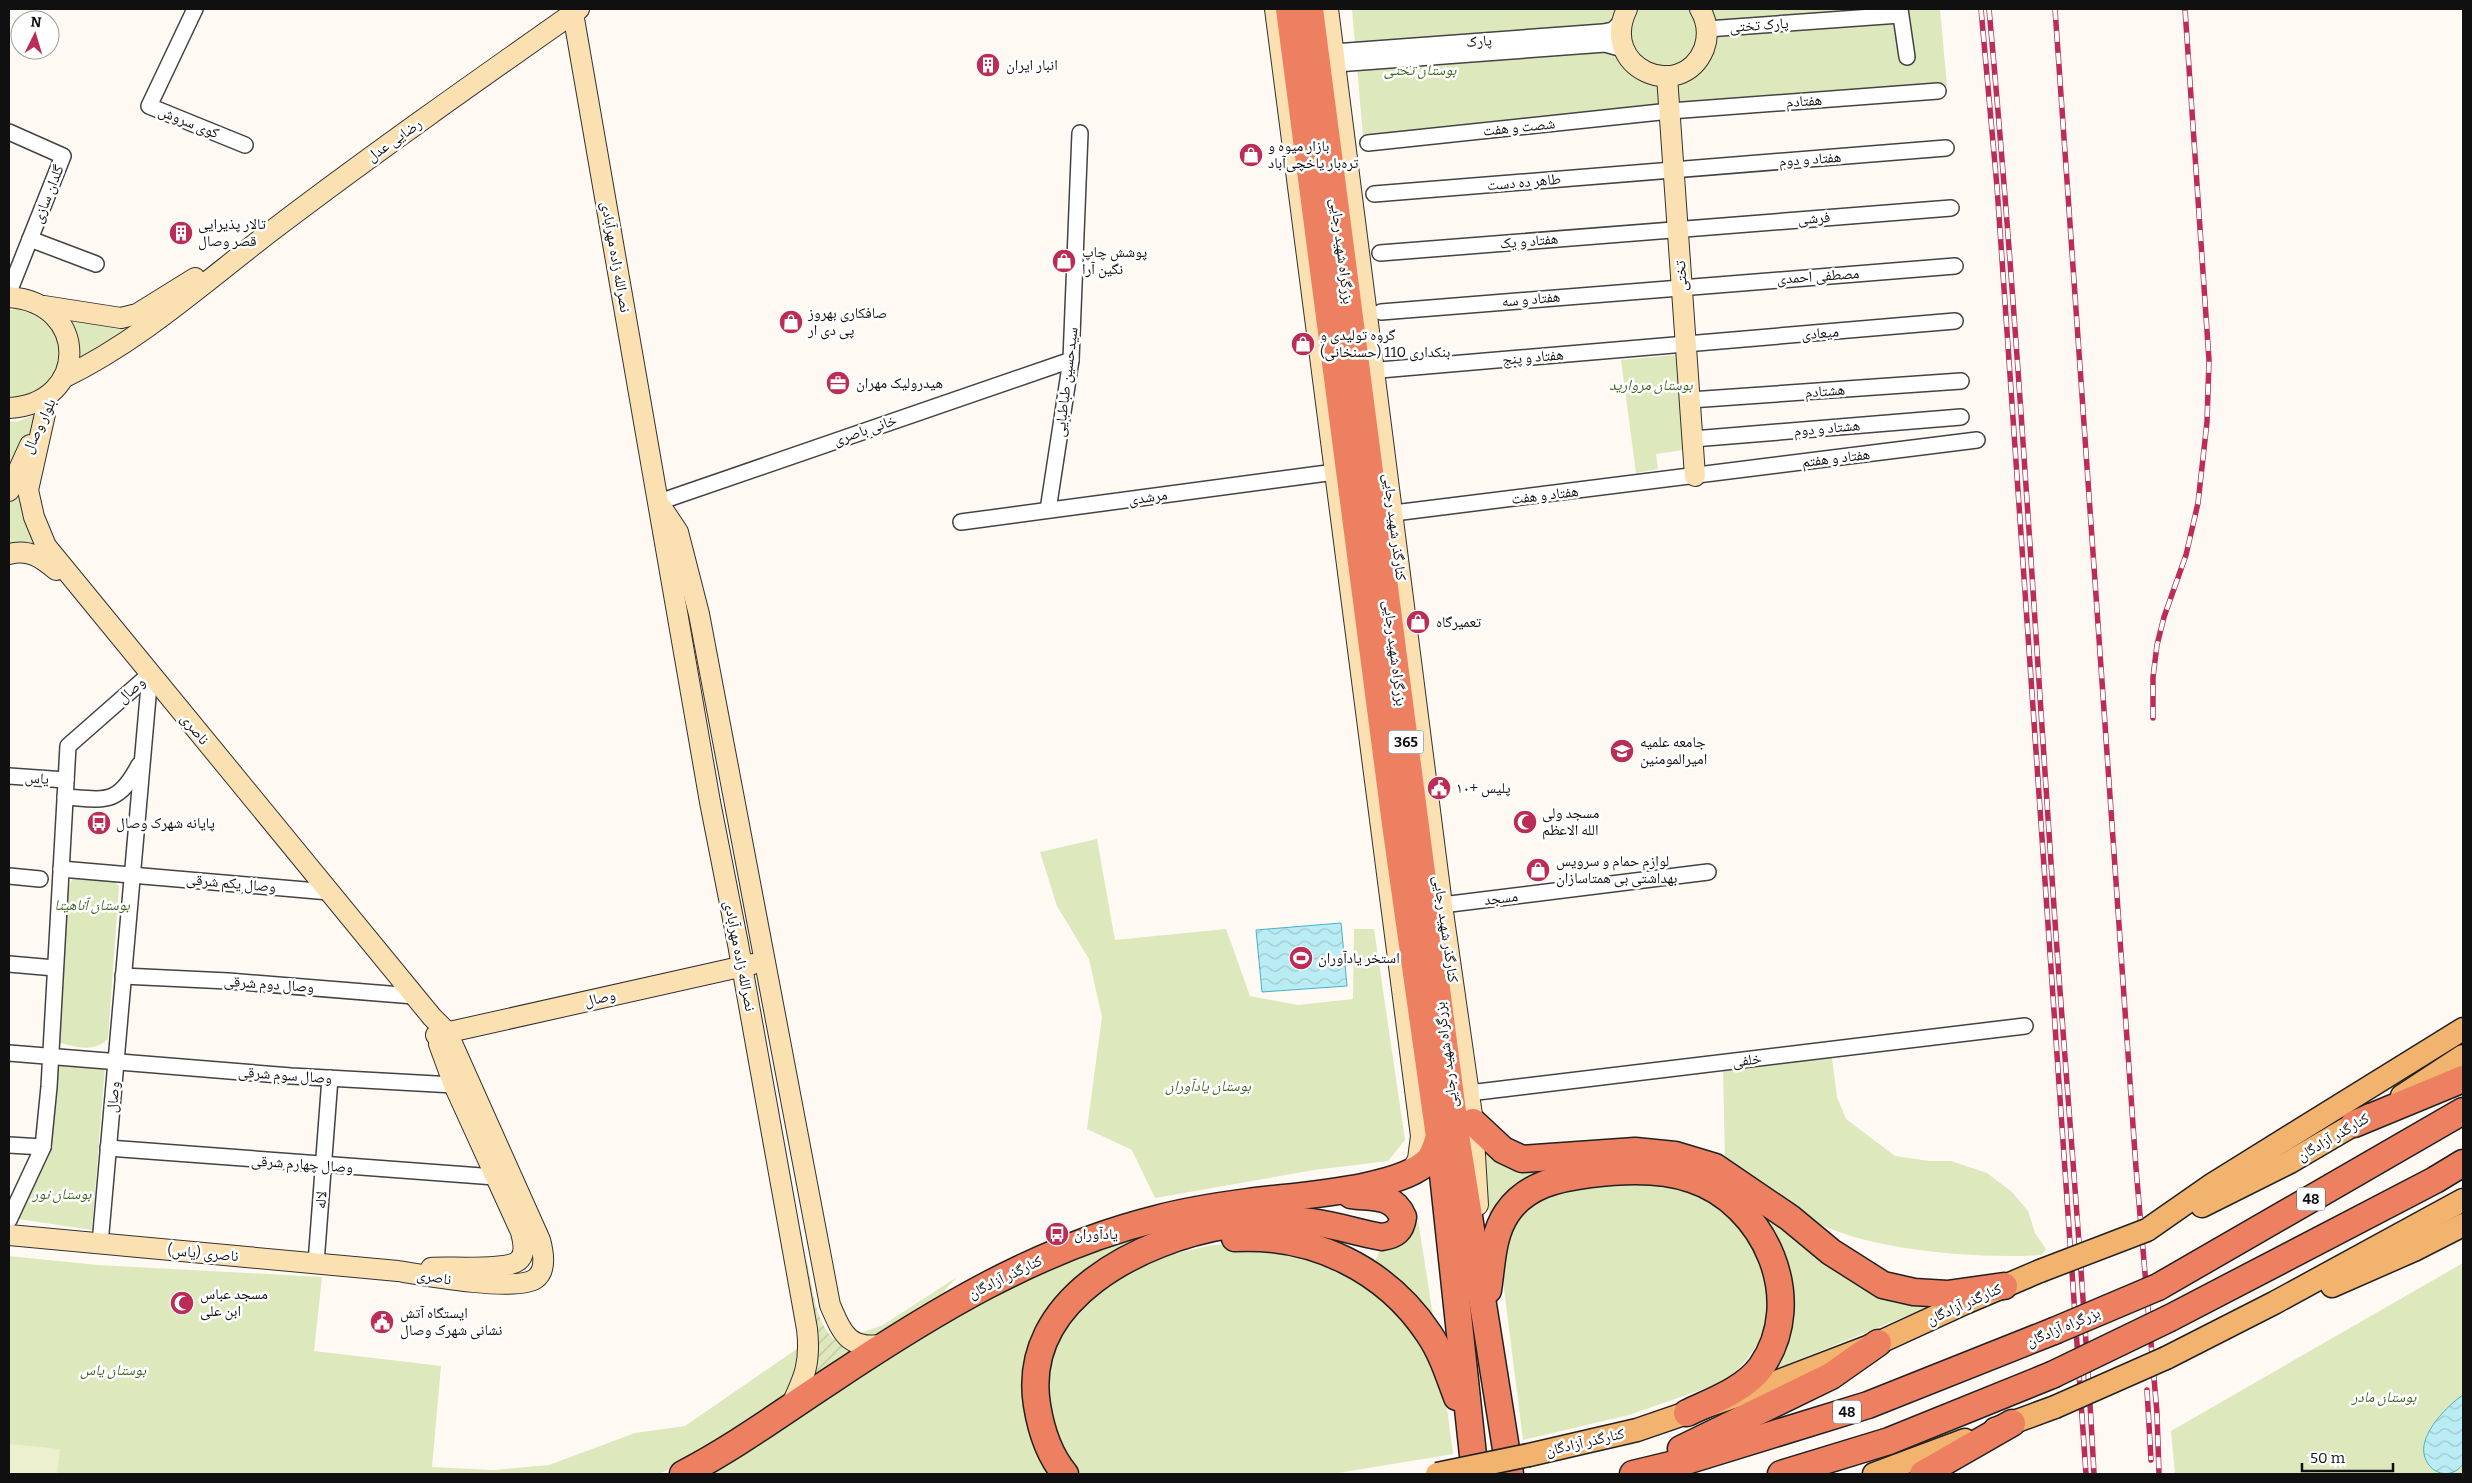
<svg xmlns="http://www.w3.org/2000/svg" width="2472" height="1483" font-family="Bitter,'Noto Naskh Arabic',serif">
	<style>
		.grass { fill: #dee8bd }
		.garden { fill: url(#garden-furrows) }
		.pitch { fill: #ecf0cf }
		.water { fill: url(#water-waves); stroke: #44b3c8 }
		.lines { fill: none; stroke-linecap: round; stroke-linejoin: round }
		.street-casing { stroke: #434343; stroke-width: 18 }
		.secondary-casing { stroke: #323232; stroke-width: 22 }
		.primary-casing { stroke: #212121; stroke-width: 25 }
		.highway-casing { stroke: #212121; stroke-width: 29 }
		.street { stroke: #fff; stroke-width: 15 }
		.secondary { stroke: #fbe1b1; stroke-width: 20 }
		.primary { stroke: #f2b36f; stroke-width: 22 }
		.highway { stroke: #ee8062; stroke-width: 26 }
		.rail-casing { stroke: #bb2d56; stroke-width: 5.5 }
		.rail { stroke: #fff; stroke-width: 4; stroke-dasharray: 11; stroke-linecap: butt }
		.primary-bridge-casing { stroke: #212121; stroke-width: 25; stroke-linecap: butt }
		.highway-bridge-casing { stroke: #212121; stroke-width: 29; stroke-linecap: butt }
		.primary-bridge { stroke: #f2b36f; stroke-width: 22 }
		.highway-bridge { stroke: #ee8062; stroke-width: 26 }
		.labels { text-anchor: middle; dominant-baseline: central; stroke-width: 5; stroke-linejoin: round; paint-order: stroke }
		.shield { fill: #fff; stroke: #585858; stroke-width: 1 }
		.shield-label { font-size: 14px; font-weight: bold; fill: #101010 }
		.street-label { font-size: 15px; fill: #101010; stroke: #fff }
		.poi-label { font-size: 15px; fill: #101010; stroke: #fff; text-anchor: start }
		.park-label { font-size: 15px; font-style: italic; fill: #406622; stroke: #fff }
	</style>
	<defs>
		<pattern id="garden-furrows" width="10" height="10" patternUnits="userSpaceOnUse" patternTransform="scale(1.25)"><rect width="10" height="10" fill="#dee8bd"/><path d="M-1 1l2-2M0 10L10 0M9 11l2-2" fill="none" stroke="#bdc6a1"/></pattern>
		<pattern id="water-waves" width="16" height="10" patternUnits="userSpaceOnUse" patternTransform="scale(1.25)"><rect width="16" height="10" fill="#baecf4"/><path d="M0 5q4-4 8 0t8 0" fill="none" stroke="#9fc9d0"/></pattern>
	</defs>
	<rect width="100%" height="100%" fill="#fef9f3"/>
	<g class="grass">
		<polygon points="1352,9 1940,9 1947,86 1363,136"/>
		<path d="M17 309C85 325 59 405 9 396V310Z"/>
		<polygon points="66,314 140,322 76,366 75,333"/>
		<polygon points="1676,355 1683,450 1656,454 1658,469 1636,473 1621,360"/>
		<polygon points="41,412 24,443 9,479 9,421 17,422"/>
		<path d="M22 473 46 555C33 545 25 542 9 544V505Z"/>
		<polygon points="1097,839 1115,940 1226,929 1250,996 1298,1005 1353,999 1354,929 1374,929 1405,1140 1388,1161 1314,1170 1155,1198 1132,1150 1087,1129 1102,1017 1089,959 1057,906 1040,852"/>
		<path d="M73 877 112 880 119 886 108 1039C93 1053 75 1047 57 1042L68 889Z"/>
		<path d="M1832 1058 1837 1097 1846 1119 1895 1156 1929 1161H1951L1987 1173 2012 1192 2028 1211 2035 1233 2046 1249 2042 1255C1977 1259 1864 1251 1808 1218 1779 1202 1753 1181 1725 1163L1723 1068Z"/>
		<polygon points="58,1062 105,1066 92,1230 18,1219 44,1153"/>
		<polygon points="1482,1142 1748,1197 1941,1302 1769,1372 1784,1331 1744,1202 1594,1166 1491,1230"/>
		<polygon points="1598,1180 1694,1188 1744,1222 1773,1292 1762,1337 1745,1362 1731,1376 1715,1385 1629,1415 1523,1440 1501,1265 1502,1246 1530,1200"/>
		<path d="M1418 1220 1435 1328 1373 1266 1380 1250C1401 1251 1410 1238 1418 1220Z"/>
		<polygon points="1187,1229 1041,1326 1056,1474 709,1474 750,1450 983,1294 1139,1233"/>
		<polygon points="1241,1244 1336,1262 1403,1313 1444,1385 1453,1454 1332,1474 1081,1474 1066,1460 1048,1427 1046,1357 1090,1293 1154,1259 1212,1245"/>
		<polygon points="9,1256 97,1265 322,1277 314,1351 441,1366 432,1467 493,1470 549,1465 635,1433 685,1426 801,1346 796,1383 776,1404 672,1468 658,1474 9,1474"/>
		<polygon points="2463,1263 2463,1474 2175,1474 2171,1431"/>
		<polygon points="957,1277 934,1302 880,1336 855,1335 883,1325"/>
	</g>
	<path class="garden" d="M806 1257C814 1289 814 1343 855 1348L816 1375 817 1367Z"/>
	<polygon class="pitch" points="9,1444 60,1449 57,1474 9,1474"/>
	<g class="water">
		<polygon points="1341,923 1347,986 1262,992 1256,930"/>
		<path d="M2463 1395V1464C2451 1481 2428 1474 2424 1454 2420 1433 2448 1405 2463 1395Z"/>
	</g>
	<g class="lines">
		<g class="street-casing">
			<g id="street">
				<polyline points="195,9 149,106 245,145"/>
				<polyline points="1900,9 1907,57"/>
				<polyline points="1707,29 1900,15"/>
				<polyline points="1334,52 1603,32 1613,30 1621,22"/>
				<polyline points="1336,64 1605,44 1623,49"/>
				<polyline points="9,132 63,156 11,287"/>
				<polyline points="1368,143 1670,111 1938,91"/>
				<polyline points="1374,194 1946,148"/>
				<polyline points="30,239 96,264"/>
				<polyline points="1380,253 1951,208"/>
				<polyline points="1381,312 1955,266"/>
				<polyline points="1380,370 1955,321"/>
				<polyline points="1690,400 1961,381"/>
				<polyline points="1693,439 1961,417"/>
				<polyline points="659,502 1071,360"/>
				<polyline points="1048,510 1071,360 1080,133"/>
				<polyline points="1394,513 1977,440"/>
				<polyline points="961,522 1335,472"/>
				<polyline points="9,776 66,780"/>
				<path d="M65 797C106 800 118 805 139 765"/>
				<polyline points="61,869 329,892"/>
				<polyline points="9,876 40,879"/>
				<polyline points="1442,905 1708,872"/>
				<polyline points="9,964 55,968"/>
				<polyline points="123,976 228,981 414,996"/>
				<polyline points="9,1053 291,1076 454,1085"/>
				<polyline points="1469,1093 2025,1026"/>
				<polyline points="9,1145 43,1147"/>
				<polyline points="108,1148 495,1177"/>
				<polyline points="9,1220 43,1147 49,1087 68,746 150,674"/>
				<polyline points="100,1244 150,674"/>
				<polyline points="316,1263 330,1078"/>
			</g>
		</g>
		<g class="secondary-casing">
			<g id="secondary">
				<polyline points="1275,9 1421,1136 1418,1159 1411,1172"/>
				<polyline points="1328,9 1442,905 1473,1122 1478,1205"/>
				<path d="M1627 9C1598 68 1681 104 1704 49 1709 35 1707 21 1700 9"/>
				<path d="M573 13 710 802 738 944 807 1329C811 1364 804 1378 790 1408"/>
				<polyline points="1667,76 1695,476"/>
				<path d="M9 297C90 303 89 404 9 408"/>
				<polyline points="44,306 121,318 137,314 195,278"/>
				<path d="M63 378C142 340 208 279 278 226 377 151 478 80 579 9"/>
				<polyline points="9,491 30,445"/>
				<path d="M662 508 678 532 699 614 830 1305C843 1335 849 1351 887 1344"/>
				<path d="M9 554C29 549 41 557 56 570"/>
				<polyline points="436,1035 753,964"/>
				<path d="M9 1235 398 1271C422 1275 516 1292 535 1279 547 1271 543 1251 540 1240L447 1032 432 1017 46 546 34 517 28 490 45 414"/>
				<path d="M431 1268C449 1266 510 1272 520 1259 526 1252 523 1240 521 1232L454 1085 439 1044"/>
			</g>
		</g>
		<g class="primary-casing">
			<g id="primary">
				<polyline points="2402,1096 2463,1056"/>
				<polyline points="2202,1206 2290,1162 2370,1115"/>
				<polyline points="2147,1230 2213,1184 2463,1029"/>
				<polyline points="2332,1286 2414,1250 2463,1225"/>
				<polyline points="2166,1358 2274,1303 2463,1200"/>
				<polyline points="1995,1429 2055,1407"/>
				<polyline points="1529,1455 1637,1430 1771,1384 1878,1343 1965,1303 2040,1271"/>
				<polyline points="1874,1474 1965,1440"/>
			</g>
		</g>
		<g class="highway-casing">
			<g id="highway">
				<polyline points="1289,9 1395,824 1439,1137 1475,1474"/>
				<polyline points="1310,9 1456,1135 1510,1474"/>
				<polyline points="1473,1122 1503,1150 1522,1159 1635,1151 1675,1155 1715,1167 1790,1218 1831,1252 1883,1285 1914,1292 1947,1294 2004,1286"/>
				<polyline points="2354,1124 2463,1079"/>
				<path d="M1235 1238C1313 1234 1386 1269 1429 1334 1442 1353 1449 1376 1457 1397"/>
				<polyline points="2158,1287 2463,1111"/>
				<path d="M1488 1290C1492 1264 1492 1235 1507 1213 1526 1185 1558 1178 1590 1174 1622 1170 1660 1168 1691 1179 1765 1203 1808 1300 1761 1367 1744 1390 1712 1401 1687 1413"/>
				<polyline points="2170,1318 2435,1180 2463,1163"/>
				<polyline points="1681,1449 1831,1376 1878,1343"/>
				<path d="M683 1474C735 1447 781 1413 830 1381 932 1313 1036 1249 1156 1219 1186 1211 1218 1206 1248 1202 1290 1196 1400 1191 1429 1160 1434 1154 1436 1145 1439 1137"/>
				<path d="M1065 1474C1049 1455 1041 1430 1037 1405 1020 1299 1141 1239 1229 1225 1256 1221 1284 1218 1312 1222 1336 1225 1358 1233 1382 1237 1395 1235 1401 1231 1403 1217 1393 1194 1374 1198 1351 1195"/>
				<polyline points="1633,1474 1683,1462 1868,1405 2054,1331"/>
				<polyline points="1781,1474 1889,1441 2052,1375"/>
				<polyline points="1923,1474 2012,1423"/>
			</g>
		</g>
		<use href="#street" class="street"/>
		<use href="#secondary" class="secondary"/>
		<use href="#primary" class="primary"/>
		<use href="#highway" class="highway"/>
		<g class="rail-casing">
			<g id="rail">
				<polyline points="1981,9 1997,187 2086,1474"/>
				<path d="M1989 9C2016 303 2033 598 2053 892 2066 1086 2084 1280 2094 1474"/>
				<polyline points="2055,9 2136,1168 2157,1413 2159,1474"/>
				<polyline points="2153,718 2153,677 2157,645 2164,617 2186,555 2198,503 2207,422 2209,360 2185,9"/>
				<polyline points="2147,1390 2151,1460"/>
			</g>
		</g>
		<use href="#rail" class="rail"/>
		<g class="primary-bridge-casing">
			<g id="primary-bridge">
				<polyline points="2040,1271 2147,1230"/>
				<polyline points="2055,1407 2166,1358"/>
				<polyline points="1437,1474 1529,1455"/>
			</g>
		</g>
		<g class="highway-bridge-casing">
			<g id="highway-bridge">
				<polyline points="2054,1331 2158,1287"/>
				<polyline points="2052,1375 2170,1318"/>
			</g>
		</g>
		<use href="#primary-bridge" class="primary-bridge"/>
		<use href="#highway-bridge" class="highway-bridge"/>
	</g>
	<defs>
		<g id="building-disc" transform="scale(1.25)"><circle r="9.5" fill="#bb2d56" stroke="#fff"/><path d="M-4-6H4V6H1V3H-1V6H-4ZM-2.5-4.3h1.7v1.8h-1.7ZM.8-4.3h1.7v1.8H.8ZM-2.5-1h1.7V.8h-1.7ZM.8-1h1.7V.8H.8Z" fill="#fff"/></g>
		<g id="shop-disc" transform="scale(1.25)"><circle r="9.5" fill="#bb2d56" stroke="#fff"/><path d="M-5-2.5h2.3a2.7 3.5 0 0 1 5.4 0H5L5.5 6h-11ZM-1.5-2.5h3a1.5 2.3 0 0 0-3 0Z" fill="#fff"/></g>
		<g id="office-disc" transform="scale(1.25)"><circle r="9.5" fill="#bb2d56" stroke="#fff"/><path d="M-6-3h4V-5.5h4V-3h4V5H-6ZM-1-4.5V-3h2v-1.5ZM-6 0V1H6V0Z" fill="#fff"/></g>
		<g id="university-disc" transform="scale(1.25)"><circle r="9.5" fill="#bb2d56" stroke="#fff"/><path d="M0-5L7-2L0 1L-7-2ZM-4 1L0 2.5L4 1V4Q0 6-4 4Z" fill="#fff"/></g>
		<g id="civic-disc" transform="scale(1.25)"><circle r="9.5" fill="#bb2d56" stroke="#fff"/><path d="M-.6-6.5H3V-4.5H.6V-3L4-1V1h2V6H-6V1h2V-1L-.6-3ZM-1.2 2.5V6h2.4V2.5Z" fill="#fff"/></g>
		<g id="mosque-disc" transform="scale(1.25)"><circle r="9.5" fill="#bb2d56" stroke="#fff"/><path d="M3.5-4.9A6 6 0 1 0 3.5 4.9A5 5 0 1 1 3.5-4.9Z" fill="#fff"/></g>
		<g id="bus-disc" transform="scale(1.25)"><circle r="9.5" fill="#bb2d56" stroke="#fff"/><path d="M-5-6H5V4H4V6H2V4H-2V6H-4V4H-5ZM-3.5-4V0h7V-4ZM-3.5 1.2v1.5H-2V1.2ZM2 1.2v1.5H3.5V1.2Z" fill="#fff"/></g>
		<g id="stadium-disc" transform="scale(1.25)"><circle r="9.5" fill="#bb2d56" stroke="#fff"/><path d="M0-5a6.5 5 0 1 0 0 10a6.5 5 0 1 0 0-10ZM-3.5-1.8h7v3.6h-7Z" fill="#fff"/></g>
	</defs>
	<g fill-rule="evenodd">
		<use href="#building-disc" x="988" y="65"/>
		<use href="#shop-disc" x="1251" y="155"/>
		<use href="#building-disc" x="181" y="233"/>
		<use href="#shop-disc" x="1064" y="261"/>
		<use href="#shop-disc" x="791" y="322"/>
		<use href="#shop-disc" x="1303" y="344"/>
		<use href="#office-disc" x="838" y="383"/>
		<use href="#shop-disc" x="1418" y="622"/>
		<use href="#university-disc" x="1622" y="751"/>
		<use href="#civic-disc" x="1439" y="788"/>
		<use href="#mosque-disc" x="1525" y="822"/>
		<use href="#bus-disc" x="99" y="823"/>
		<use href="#shop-disc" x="1538" y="870"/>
		<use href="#stadium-disc" x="1301" y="958"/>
		<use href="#bus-disc" x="1057" y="1234"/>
		<use href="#mosque-disc" x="182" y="1303"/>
		<use href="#civic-disc" x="382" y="1322"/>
	</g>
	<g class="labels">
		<g class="shield">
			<rect x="1388.5" y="730.5" width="35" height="23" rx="4"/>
			<rect x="2297" y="1187.5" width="28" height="23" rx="4"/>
			<rect x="1833" y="1400.5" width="28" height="23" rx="4"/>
		</g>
		<g class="shield-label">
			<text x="1406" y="742">365</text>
			<text x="2311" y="1199">48</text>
			<text x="1847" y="1412">48</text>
		</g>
		<g class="street-label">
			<text transform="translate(1759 25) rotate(-4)">پارک تختی</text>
			<text transform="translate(1479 41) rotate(-4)">پارک</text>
			<text transform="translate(1804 101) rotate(-4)">هفتادم</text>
			<text transform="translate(189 122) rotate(22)">کوی سروش</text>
			<text transform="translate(1519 127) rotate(-6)">شصت و هفت</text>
			<text transform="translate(394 140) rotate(-35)">رضایی عدل</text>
			<text transform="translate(1810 159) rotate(-4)">هفتاد و دوم</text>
			<text transform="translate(1524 182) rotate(-5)">طاهر ده دست</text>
			<text transform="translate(48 194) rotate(-68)">گلدان سازی</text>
			<text transform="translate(1814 218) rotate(-4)">فرشی</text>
			<text transform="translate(1529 241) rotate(-5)">هفتاد و یک</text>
			<text transform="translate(1342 251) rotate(83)">بزرگراه شهید رجایی</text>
			<text transform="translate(616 257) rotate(80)">نصرالله زاده مهرآبادی</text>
			<text transform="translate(1681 276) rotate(-94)">تختی</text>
			<text transform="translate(1818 276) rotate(-4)">مصطفی احمدی</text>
			<text transform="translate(1531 299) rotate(-5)">هفتاد و سه</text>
			<text transform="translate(1820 333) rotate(-5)">میعادی</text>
			<text transform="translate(1533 357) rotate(-5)">هفتاد و پنج</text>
			<text transform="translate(1066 382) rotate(-83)">سیدحسین طباطبایی</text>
			<text transform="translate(1825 391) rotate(-4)">هشتادم</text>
			<text transform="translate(39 426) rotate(-65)">بلوار وصال</text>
			<text transform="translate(1827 428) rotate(-5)">هشتاد و دوم</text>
			<text transform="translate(865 430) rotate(-19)">خانی باصری</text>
			<text transform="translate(1836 458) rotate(-7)">هفتاد و هفتم</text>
			<text transform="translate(1545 495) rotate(-7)">هفتاد و هفت</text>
			<text transform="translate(1148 497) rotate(-8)">مرشدی</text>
			<text transform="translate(1395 527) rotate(83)">کنارگذر شهید رجایی</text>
			<text transform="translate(1395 653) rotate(83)">بزرگراه شهید رجایی</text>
			<text transform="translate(131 690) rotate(-41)">وصال</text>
			<text transform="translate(195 729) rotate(51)">ناصری</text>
			<text transform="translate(37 778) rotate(4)">یاس</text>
			<text transform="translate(231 883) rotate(5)">وصال یکم شرقی</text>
			<text transform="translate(1501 898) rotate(-7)">مسجد</text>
			<text transform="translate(1446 929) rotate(82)">کنارگذر شهید رجایی</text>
			<text transform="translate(740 956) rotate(79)">نصرالله زاده مهرآبادی</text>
			<text transform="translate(269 984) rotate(4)">وصال دوم شرقی</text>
			<text transform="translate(600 998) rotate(-12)">وصال</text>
			<text transform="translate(1446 1055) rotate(-97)">بزرگراه شهید رجایی</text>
			<text transform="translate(1747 1060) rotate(-7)">خلفی</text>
			<text transform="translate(285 1075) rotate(4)">وصال سوم شرقی</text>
			<text transform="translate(113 1097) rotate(-85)">وصال</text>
			<text transform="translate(2333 1137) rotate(-30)">کنارگذر آزادگان</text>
			<text transform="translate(302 1164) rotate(4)">وصال چهارم شرقی</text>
			<text transform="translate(321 1200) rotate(-86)">لاله</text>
			<text transform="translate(203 1253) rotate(5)">ناصری (یاس)</text>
			<text transform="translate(434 1277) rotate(9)">ناصری</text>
			<text transform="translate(1005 1277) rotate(-26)">کنارگذر آزادگان</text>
			<text transform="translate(1964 1304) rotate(-24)">کنارگذر آزادگان</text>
			<text transform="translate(2063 1327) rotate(-23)">بزرگراه آزادگان</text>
			<text transform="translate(1585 1442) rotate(-13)">کنارگذر آزادگان</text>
		</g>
		<g class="poi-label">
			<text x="1006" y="65">انبار ایران</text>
			<text x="1268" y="146">بازار میوه و<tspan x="1268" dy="17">تره‌بار یاخچی‌آباد</tspan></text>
			<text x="198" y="224">تالار پذیرایی<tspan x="198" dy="17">قصر وصال</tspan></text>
			<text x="1082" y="252">پوشش چاپ<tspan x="1082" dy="17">نگین آرا</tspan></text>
			<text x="808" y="313">صافکاری بهروز<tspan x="808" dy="17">پی دی ار</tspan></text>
			<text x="1320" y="335">گروه تولیدی و<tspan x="1320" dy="17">بنکداری 110 (حسنخانی)</tspan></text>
			<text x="856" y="383">هیدرولیک مهران</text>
			<text x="1436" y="622">تعمیرگاه</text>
			<text x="1640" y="742">جامعه علمیه<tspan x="1640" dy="17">امیرالمومنین</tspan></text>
			<text x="1456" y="788">پلیس +۱۰</text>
			<text x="1542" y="813">مسجد ولی<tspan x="1542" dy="17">الله الاعظم</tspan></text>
			<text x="116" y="823">پایانه شهرک وصال</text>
			<text x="1556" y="861">لوازم حمام و سرویس<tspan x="1556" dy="17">بهداشتی بی همتاسازان</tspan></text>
			<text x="1318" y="958">استخر یادآوران</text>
			<text x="1074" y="1234">یادآوران</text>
			<text x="200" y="1294">مسجد عباس<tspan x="200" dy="17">ابن علی</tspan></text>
			<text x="400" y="1313">ایستگاه آتش<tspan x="400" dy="17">نشانی شهرک وصال</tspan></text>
		</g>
		<g class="park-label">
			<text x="1420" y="70">بوستان تختی</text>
			<text x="1651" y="385">بوستان مروارید</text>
			<text x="92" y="905">بوستان آناهیتا</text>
			<text x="1208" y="1086">بوستان یادآوران</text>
			<text x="62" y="1194">بوستان نور</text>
			<text x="113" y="1370">بوستان یاس</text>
			<text x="2384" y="1397">بوستان مادر</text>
		</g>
	</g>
	<rect width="2472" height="1483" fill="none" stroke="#101010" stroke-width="20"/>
	<g transform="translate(35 35) rotate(5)"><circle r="24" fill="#ffffff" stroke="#9f9f9f"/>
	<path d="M0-4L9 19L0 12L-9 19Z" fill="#bb2d56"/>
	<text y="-8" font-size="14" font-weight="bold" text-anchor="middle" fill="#101010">N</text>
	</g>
	<path d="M2302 1463v8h91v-8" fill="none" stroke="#101010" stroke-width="2.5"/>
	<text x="2310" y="1463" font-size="15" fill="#101010" stroke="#ffffff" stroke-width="4" paint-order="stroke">50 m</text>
</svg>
